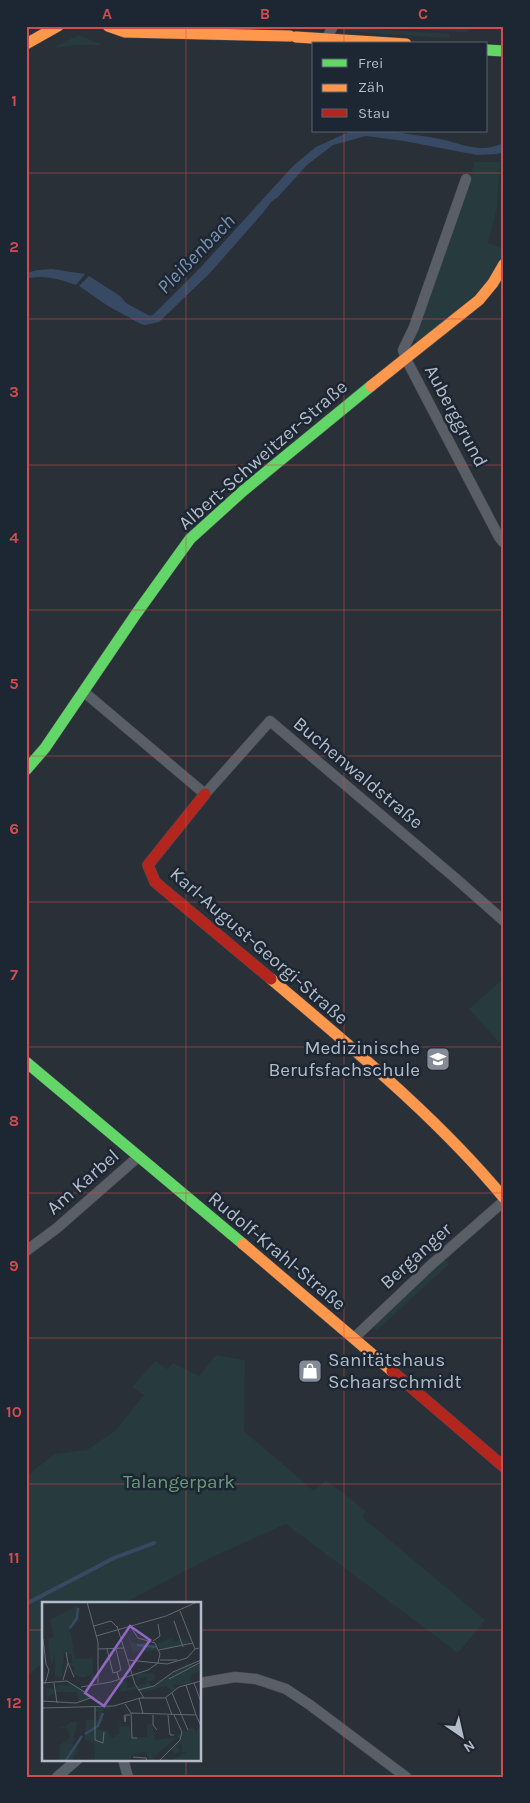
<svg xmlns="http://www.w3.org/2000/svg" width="530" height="1803" font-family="Karla,sans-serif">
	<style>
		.green { fill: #273a3e }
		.water { fill: #384963 }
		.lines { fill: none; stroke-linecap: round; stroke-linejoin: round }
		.stream { stroke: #384963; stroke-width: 4 }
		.street-casing { stroke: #484c53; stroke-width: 11 }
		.fast-casing { stroke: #484c53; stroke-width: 12 }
		.slow-casing { stroke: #484c53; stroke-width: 12 }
		.jam-casing { stroke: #484c53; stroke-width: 12 }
		.street { stroke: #5a5e66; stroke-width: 10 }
		.fast { stroke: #63d668; stroke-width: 11 }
		.slow { stroke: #ff974d; stroke-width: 11 }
		.jam { stroke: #b3261e; stroke-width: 11 }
		.grid { fill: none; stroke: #ce4d50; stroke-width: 1; stroke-opacity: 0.55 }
		.labels { text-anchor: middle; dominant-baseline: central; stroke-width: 5; stroke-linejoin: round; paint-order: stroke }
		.street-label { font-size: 19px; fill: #b4bcc9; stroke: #1d2633 }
		.poi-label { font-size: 19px; fill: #b4bcc9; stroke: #1d2633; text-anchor: end }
		.park-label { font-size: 19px; fill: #6b9a76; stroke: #1d2633 }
		.water-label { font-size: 20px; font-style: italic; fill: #7c92b1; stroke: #1d2633 }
		.inset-river { fill: none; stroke: #384963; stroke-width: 2.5 }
		.inset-road { fill: none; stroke: #616872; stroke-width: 1 }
		.view { fill: #9266c3; fill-opacity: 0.15; stroke: #9266c3; stroke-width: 2.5 }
		.inset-edge { fill: none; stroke: #b4bcc9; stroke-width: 2.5 }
		.neatline { fill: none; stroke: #ce4d50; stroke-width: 2 }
		.grid-label { font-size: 16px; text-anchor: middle; font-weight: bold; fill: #ce4d50 }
	</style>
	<rect width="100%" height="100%" fill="#2a3038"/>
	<g class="green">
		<polygon points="374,26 474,26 467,32 456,32"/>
		<polygon points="341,27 449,34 449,38 341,31"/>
		<polygon points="79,35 102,45 76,45 57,48 56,46"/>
		<polygon points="474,162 500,162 497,208 488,243 504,249 504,255 487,284 418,345 414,338 470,180"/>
		<polygon points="504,978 504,1037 499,1042 469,1009"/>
		<polygon points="442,1260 446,1260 449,1264 377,1330 373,1327 386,1313"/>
		<polygon points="216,1355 245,1360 244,1431 314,1491 326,1480 366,1511 362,1517 485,1620 458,1653 286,1524 208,1559 124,1603 44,1603 44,1662 26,1677 26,1476 55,1454 87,1450 116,1430 144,1395 132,1387 155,1361 167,1369 173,1363 199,1376"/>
	</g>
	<g class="water">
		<path d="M351 131C366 131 383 129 397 132 411 135 426 136 440 139 463 144 480 154 504 143V152L497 154 477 155 404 141 366 136 333 145 307 165 278 197 271 202 262 214 209 274 159 322 145 325 141 324 108 306 79 286 89 276 120 296 126 303 150 316 154 314 201 267 294 165 316 147Z"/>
		<path d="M52 269 85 274 76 285C59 279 44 274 26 279V273L38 270Z"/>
	</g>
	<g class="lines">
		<polyline class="stream" points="26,1604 114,1558 154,1543"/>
		<g class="street-casing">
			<g id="street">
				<polyline points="327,38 333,26"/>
				<polyline points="466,179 414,327 403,350 406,359 499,537 504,543"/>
				<polyline points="84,692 205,794 270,721 454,877 504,921"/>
				<polyline points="26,1251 57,1228 138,1157"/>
				<polyline points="354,1338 432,1264 504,1201"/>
				<polyline points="200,1683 235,1677 256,1679 286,1689 310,1705 406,1777"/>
				<polyline points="123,1759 128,1777"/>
				<polyline points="57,1777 78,1759"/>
			</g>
		</g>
		<g class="fast-casing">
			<g id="fast">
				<polyline points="486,50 504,51"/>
				<polyline points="26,770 45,748 136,614 190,539 243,491 371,386"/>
				<polyline points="26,1062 243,1244"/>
			</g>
		</g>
		<g class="slow-casing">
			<g id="slow">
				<polyline points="108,26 125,32 290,36"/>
				<polyline points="296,37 406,44"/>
				<polyline points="26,44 58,26"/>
				<polyline points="371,386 479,300 493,283 504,264"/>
				<path d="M271 979C352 1048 436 1116 504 1198"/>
				<polyline points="243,1244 392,1371"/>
			</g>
		</g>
		<g class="jam-casing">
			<g id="jam">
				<polyline points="205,794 148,865 155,882 271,979"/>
				<polyline points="392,1371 504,1467"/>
			</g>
		</g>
		<use href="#street" class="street"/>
		<use href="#fast" class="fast"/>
		<use href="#slow" class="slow"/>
		<use href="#jam" class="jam"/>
	</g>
	<path class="grid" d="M186 26V1603M344 26V44M344 131V1777M26 173H504M26 319H504M26 465H504M26 610H504M26 756H504M26 902H504M26 1047H504M26 1193H504M26 1338H504M26 1484H504M26 1630H44M200 1630H504M186 1759V1777"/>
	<defs>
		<g id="university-square" transform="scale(1.25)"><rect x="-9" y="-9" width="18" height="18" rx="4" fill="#848b96" stroke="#1d2633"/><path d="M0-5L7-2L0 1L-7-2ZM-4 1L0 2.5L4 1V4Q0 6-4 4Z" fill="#fff"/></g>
		<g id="shop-square" transform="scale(1.25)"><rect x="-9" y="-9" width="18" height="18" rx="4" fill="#848b96" stroke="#1d2633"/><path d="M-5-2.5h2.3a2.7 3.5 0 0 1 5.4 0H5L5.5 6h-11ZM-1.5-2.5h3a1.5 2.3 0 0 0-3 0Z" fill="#fff"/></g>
	</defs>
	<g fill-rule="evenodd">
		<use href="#university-square" x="438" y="1059"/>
		<use href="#shop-square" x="310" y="1371"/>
	</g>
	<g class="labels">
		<g class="street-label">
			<text transform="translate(456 416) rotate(62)">Auberggrund</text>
			<text transform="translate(263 455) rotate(-41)">Albert-Schweitzer-Straße</text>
			<text transform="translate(358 773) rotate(40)">Buchenwaldstraße</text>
			<text transform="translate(259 946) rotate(41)">Karl-August-Georgi-Straße</text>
			<text transform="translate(83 1182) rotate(-41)">Am Karbel</text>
			<text transform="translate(277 1251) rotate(40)">Rudolf-Krahl-Straße</text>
			<text transform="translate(416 1256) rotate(-42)">Berganger</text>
		</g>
		<g class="poi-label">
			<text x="420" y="1048">Medizinische<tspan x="420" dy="22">Berufsfachschule</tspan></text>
			<text x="328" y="1360" text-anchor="start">Sanitätshaus<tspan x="328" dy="22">Schaarschmidt</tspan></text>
		</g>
		<g class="park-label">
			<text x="179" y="1482">Talangerpark</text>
		</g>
		<g class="water-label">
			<text transform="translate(196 254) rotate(-46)">Pleißenbach</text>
		</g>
	</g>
	<g transform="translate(42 1602)">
		<rect width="159" height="159" fill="#2a3038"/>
		<path d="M35 4 37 18 28 27 33 57 48 56 50 53 52 76 48 79 49 72 42 76 31 72 33 65 27 62 30 61V53L22 49 20 75 13 74V52L9 65 6 36 12 35 8 18ZM85 32 90 41 113 42 116 48 91 50ZM130 36 132 40 143 37 147 41 118 48 115 42ZM144 59 146 63H159V68L149 73 148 82 131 83 134 87 131 90 123 84 102 90 93 87 79 90 77 81 84 78 85 86 105 81 104 75 95 78 93 72 112 71 114 77 107 80 109 85 143 64ZM26 80 39 84 34 83 41 87V91L51 95 36 100 35 90H14L4 96V86L13 88 15 83H29ZM53 104H68V107H61V119L56 120V127L65 129 70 136 77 132 78 113 79 124 88 125 90 136 105 135V122H110L113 138 135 135 113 154 110 152 114 159H108L103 150 89 153V159H53L52 141 43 138 44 118H56L57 110 53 109ZM29 120H35L30 144 36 140 33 146 37 149 31 155 32 159H17L18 143 28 136 26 127 17 125H23ZM150 125 155 131V127L159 125 156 127H159V159H127L145 150H140V141L135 144 138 149 133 152 129 147 138 138 135 133Z" fill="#273a3e"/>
		<path class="inset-river" d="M28 26 35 16 36 6M95 43 114 45M43 132 56 124 61 111M24 158 40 134"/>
		<path class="inset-road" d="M45 0 56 40V81M138 9 153 47 157 46M132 19 141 45M52 24 69 19 75 25M75 24 93 82 102 96M54 34 124 14 155 0M1 37 4 62 7 68 3 82M111 39 118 34 116 22M56 47 82 46M65 47 71 71 75 70 77 77M74 47 79 68 75 70M117 48 151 41M86 58 125 62 145 56 153 47M118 58H135M26 61 32 75M127 77 159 60M21 78 26 61 24 50M0 81 25 79 52 96M12 81 15 101M152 81 159 100M144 83 154 113M39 85 69 80 106 68 116 61 118 52 113 41 96 36 88 24M96 88 112 84 131 70 159 58M130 91 146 128M97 96 101 112M124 96 130 113M0 99 34 101 51 95M83 102 89 111 154 113 159 124M53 105V138L61 141 62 130M0 106 72 104 98 96H123L137 85 159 79M89 111 90 136H95M111 113V123L115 128M126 113 128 133H132M84 114 83 120 82 114 83 113H88M91 155 104 156 105 159M117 159 138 138 140 130 132 113"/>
		<path class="view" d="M88 24 108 38 62 104 43 91Z"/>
		<rect width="159" height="159" class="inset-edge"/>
	</g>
	<rect width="530" height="1803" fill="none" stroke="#1d2633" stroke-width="55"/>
	<rect x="312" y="42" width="175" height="90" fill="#1d2633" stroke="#59626f"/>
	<rect x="322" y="59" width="25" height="8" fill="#63d668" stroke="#59626f"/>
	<text x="358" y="68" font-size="15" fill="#b4bcc9">Frei</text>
	<rect x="322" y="84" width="25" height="8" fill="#ff974d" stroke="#59626f"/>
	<text x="358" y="92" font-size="15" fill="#b4bcc9">Zäh</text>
	<rect x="322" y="109" width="25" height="8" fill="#b3261e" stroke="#59626f"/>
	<text x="358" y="118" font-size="15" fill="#b4bcc9">Stau</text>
	<g transform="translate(462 1736) rotate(146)" stroke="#1d2633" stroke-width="4" paint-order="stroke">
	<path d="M0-4L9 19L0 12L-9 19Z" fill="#b4bcc9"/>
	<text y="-8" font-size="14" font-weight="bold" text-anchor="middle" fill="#b4bcc9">N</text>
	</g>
	<rect x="28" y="28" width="474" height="1748" class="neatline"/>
	<g class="grid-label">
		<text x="107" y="19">A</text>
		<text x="265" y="19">B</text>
		<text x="423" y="19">C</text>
		<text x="14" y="106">1</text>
		<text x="14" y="252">2</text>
		<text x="14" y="397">3</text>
		<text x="14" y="543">4</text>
		<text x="14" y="689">5</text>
		<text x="14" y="834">6</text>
		<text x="14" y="980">7</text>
		<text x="14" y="1126">8</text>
		<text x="14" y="1271">9</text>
		<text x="14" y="1417">10</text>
		<text x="14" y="1563">11</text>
		<text x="14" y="1708">12</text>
	</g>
</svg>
